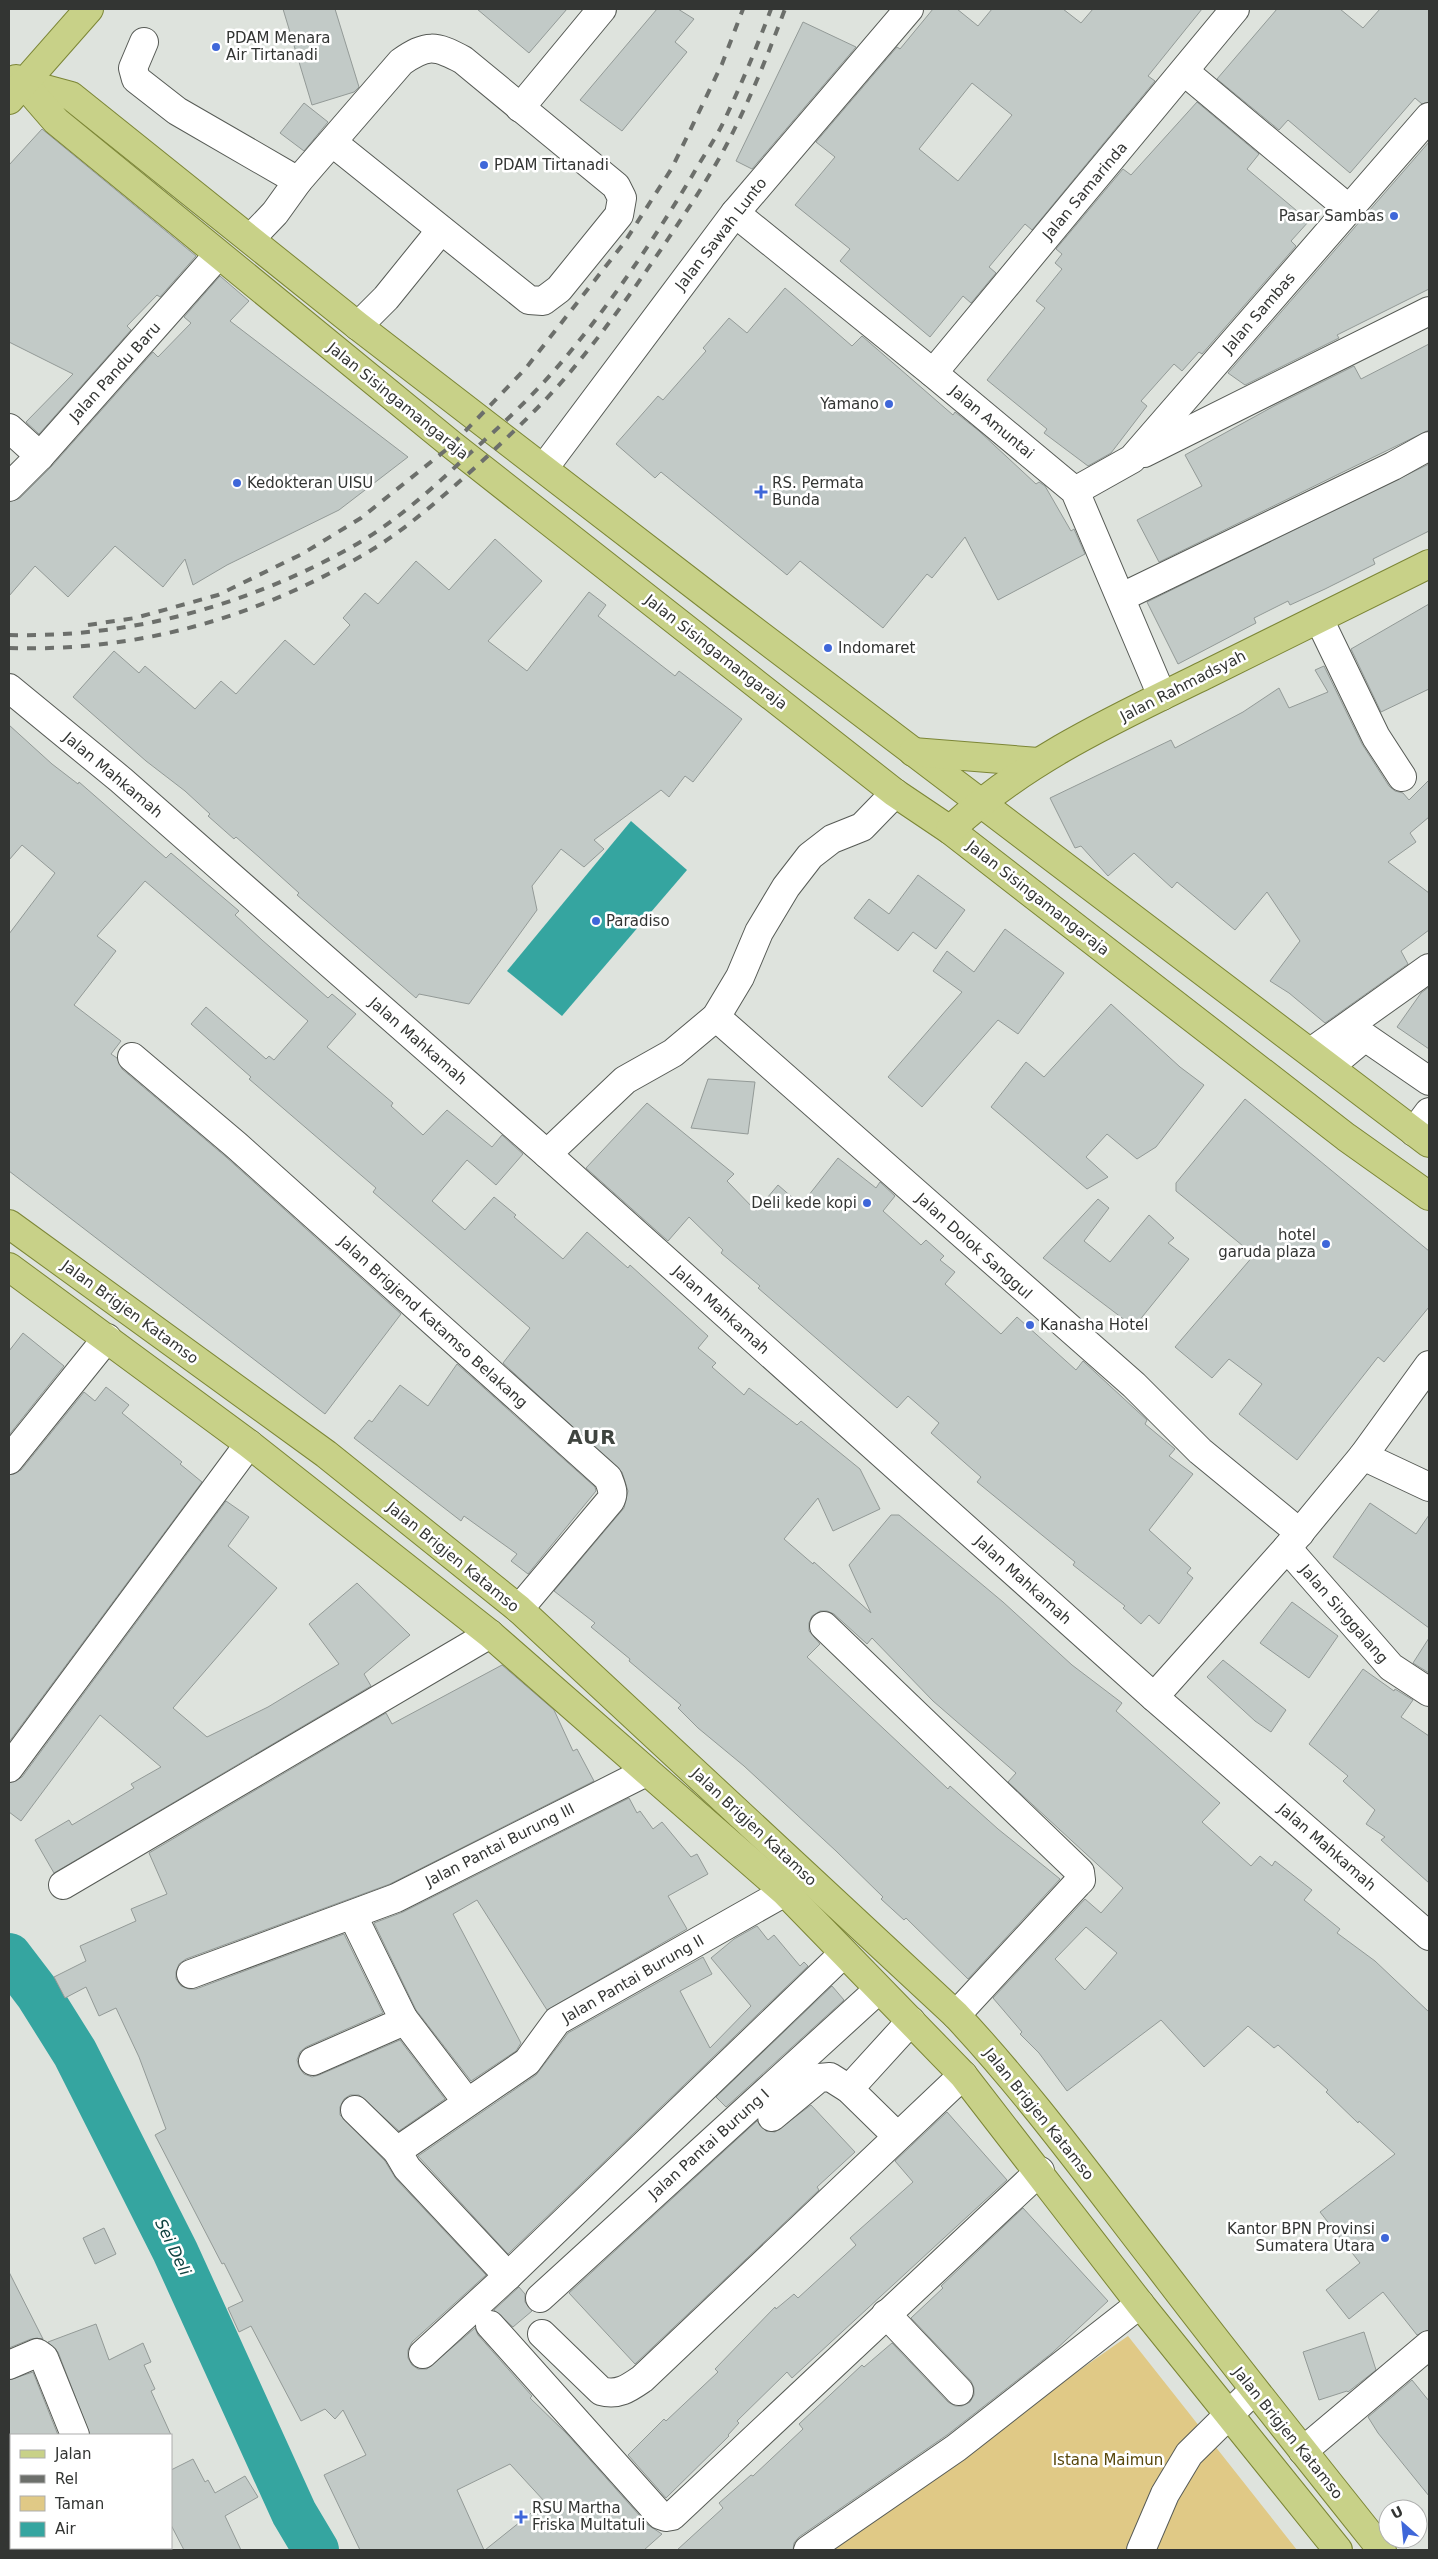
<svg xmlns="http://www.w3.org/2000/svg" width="1438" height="2559" font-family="'DejaVu Sans',sans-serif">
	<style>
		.green { fill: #e0c986 }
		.water { fill: #35a5a0 }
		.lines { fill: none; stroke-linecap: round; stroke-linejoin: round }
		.river { stroke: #35a5a0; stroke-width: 46 }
		.building { fill: #c2cac7; stroke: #939a97; fill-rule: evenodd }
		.minor-casing { stroke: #575b56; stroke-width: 30 }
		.major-casing { stroke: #7c8636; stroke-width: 30 }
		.minor { stroke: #fff; stroke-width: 28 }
		.major { stroke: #c8d188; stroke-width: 28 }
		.rail { stroke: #6c6f6b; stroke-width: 4; stroke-dasharray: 9 9; stroke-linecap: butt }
		.poi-dot { fill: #3f67d9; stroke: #fff; stroke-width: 2 }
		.labels { text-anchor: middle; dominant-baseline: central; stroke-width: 5; stroke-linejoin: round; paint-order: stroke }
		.poi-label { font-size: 15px; fill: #333533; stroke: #fff; text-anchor: start }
		.street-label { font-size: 15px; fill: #333533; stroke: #fff }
		.park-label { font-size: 15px; fill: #58470b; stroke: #fff }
		.water-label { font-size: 16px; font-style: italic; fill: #0f413f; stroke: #fff }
		.district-label { font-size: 20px; font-weight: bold; letter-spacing: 1px; fill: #3f443f; stroke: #fff }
	</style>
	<rect width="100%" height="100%" fill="#dee3dd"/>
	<polygon class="green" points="1128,2336 1297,2550 818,2550 919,2483"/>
	<polygon class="water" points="631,821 687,870 562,1016 507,971"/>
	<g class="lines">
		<polyline class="river" points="9,1956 38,1994 75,2053 175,2251 294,2513 316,2550"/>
	</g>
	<g class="building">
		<polygon points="283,9 335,9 359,87 354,92 312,105"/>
		<polygon points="477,9 567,9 529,53"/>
		<polygon points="657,9 678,9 694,19 675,42 687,52 622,131 580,100"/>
		<path d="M933 9H957L978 26 992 9H1063L1081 23 1093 9H1202L1148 76 1155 81 1032 230 1025 224 989 267 996 273 971 303 963 296 930 337 840 261 850 249 795 205 835 157 816 142 897 47 900 49ZM972 83 1012 115 958 181 919 149Z"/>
		<polygon points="1277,9 1340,9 1363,28 1380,9 1429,9 1429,102 1422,104 1415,98 1350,173 1288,120 1279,130 1217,79"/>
		<polygon points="803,22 856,47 752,169 736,161"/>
		<polygon points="1197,102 1259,154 1247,169 1309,221 1291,241 1296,246 1202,354 1199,352 1182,371 1174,364 1141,401 1147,406 1111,453 1088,466 1044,433 1047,429 987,380 1045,308 1036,301 1062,269 1055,263 1062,254 1056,249 1123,169 1131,175"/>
		<polygon points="304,103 328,122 304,151 280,133"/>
		<polygon points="42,129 196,256 160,297 157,295 127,326 131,330 39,434 26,422 73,374 9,342 9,165"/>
		<polygon points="1429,142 1429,289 1337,335 1339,338 1245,385 1228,373"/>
		<polygon points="220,276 249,301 230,321 408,457 339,510 227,565 193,585 185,559 163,587 115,546 68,597 35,566 9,596 9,502 20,498 51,467 153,352 158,357 191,323 184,317"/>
		<polygon points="785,288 852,346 862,336 953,415 955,412 979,431 1036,484 1039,482 1045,486 1071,531 1074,529 1085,554 998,600 965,537 932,578 927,574 883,628 800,561 787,575 661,472 655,478 616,444 658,396 663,400 706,351 703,348 729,318 747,333"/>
		<polygon points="1429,344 1429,430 1159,562 1137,520 1202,486 1185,455 1274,406 1354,366 1361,379"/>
		<polygon points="1429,464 1429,531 1373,559 1375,564 1325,589 1290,605 1288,601 1254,618 1256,623 1178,664 1147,602"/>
		<polygon points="495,539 542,581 488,641 527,671 589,592 606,605 598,616 675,676 679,671 742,719 693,782 685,776 669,797 661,790 594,840 604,849 584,867 561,849 532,886 537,910 469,1004 419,994 416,998 297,895 299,893 259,857 236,837 234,839 208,816 210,814 185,791 146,761 73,697 114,651 139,673 145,666 195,709 221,681 236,694 285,640 314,665 350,625 343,618 365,593 378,604 416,561 449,590"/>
		<polygon points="1429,604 1429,689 1381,712 1351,649"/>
		<polygon points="1324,666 1362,744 1389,786 1395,791 1403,793 1409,800 1429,780 1429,817 1410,833 1416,842 1388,862 1429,893 1429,930 1401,951 1408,964 1325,1023 1289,993 1270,981 1300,941 1267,892 1235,930 1177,882 1172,888 1134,853 1108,876 1081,846 1075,848 1050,798 1171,740 1175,748 1243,712 1279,688 1289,708 1328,692 1315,670"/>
		<path d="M9 725 52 764 78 784 79 782 166 858 171 853 239 911 235 915 262 940 328 998 332 994 356 1014 327 1047 393 1103 391 1106 423 1135 447 1110 492 1147 502 1135 523 1154 496 1185 467 1160 432 1201 465 1230 494 1197 516 1215 514 1217 563 1259 587 1232 628 1268 630 1265 708 1336 698 1348 716 1363 712 1367 744 1395 749 1388 797 1425 801 1421 860 1469 880 1509 833 1531 818 1498 784 1539 813 1564 814 1562 871 1613 849 1565 891 1515H899L1003 1602 1072 1665 1122 1703 1116 1711 1220 1803 1202 1822 1251 1866 1260 1856 1272 1866 1275 1861 1312 1890 1304 1900 1340 1929 1337 1933 1375 1961 1429 2012V2330L1417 2335 1383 2292 1349 2319 1326 2290 1360 2263 1320 2212 1395 2154 1359 2121 1358 2123 1326 2092 1328 2090 1278 2045 1274 2048 1248 2026 1204 2067 1161 2020 1067 2091 1039 2053 1020 2034 1022 2032 993 1998 1085 1899 1101 1913 1123 1888 1008 1782 1016 1773 933 1701 872 1638 867 1644 834 1614 827 1611H820L812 1616 809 1623V1631L820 1644 807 1657 948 1789 950 1786 998 1829 1060 1879 968 1979 906 1918 904 1920 881 1899 883 1897 836 1851 744 1766 698 1728 678 1708 681 1705 629 1661 630 1659 591 1627 595 1623 554 1591 624 1508 628 1491 622 1472 503 1363 530 1328 373 1192 376 1188 249 1079 251 1077 191 1024 206 1007 266 1059 269 1056 274 1060 308 1021 145 881 97 936 116 951 74 1005 121 1041 111 1054 117 1058 122 1069 226 1157 401 1314 325 1414 9 1171V934L55 873 22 845 9 860ZM1086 1927 1117 1953 1085 1990 1055 1959Z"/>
		<polygon points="918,875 965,910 936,949 913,932 898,951 854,918 869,899 889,914"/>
		<polygon points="1005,929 1064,973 1018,1034 998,1020 922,1107 888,1077 962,992 933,971 947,951 974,972"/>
		<polygon points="1429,987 1429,1049 1397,1027 1421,993"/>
		<polygon points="1111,1004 1180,1067 1204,1085 1156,1147 1137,1159 1107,1134 1086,1157 1108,1177 1087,1189 991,1107 1026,1062 1044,1077"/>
		<polygon points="708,1079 755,1082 748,1134 691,1128"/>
		<polygon points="1245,1099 1429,1251 1429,1307 1384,1362 1378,1357 1297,1460 1239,1414 1262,1384 1229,1359 1212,1378 1175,1347 1254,1255 1176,1191 1176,1183"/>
		<polygon points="647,1103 734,1174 727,1181 756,1211 778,1185 801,1205 838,1158 876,1188 880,1182 895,1196 883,1211 921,1245 926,1240 944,1256 940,1260 955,1272 945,1284 1001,1334 1017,1317 1076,1370 1083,1361 1147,1420 1145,1424 1175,1449 1169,1456 1193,1474 1149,1530 1191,1568 1187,1573 1193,1578 1159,1624 1149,1615 1141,1624 1123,1608 1125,1606 1073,1565 1075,1562 977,1482 981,1477 931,1433 939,1423 908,1396 897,1408 758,1288 760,1286 721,1253 723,1250 689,1217 668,1241 586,1168"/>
		<polygon points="1098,1199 1109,1208 1084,1241 1110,1262 1149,1215 1174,1238 1168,1243 1189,1259 1134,1327 1043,1258"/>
		<polygon points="23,1333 64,1366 9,1435 9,1351"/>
		<polygon points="457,1364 595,1487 596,1491 528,1574 511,1561 517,1554 464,1516 461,1521 354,1438 369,1420 372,1422 400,1385 428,1406"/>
		<polygon points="106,1387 129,1405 122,1413 182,1462 180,1464 202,1482 9,1742 9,1475 21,1470 84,1392 95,1401"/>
		<polygon points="226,1501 249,1517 228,1546 277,1588 173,1708 207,1737 268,1707 339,1664 309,1624 357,1583 410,1635 364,1674 371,1686 54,1873 35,1840 69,1820 72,1825 134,1788 131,1784 161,1767 100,1715 21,1821 9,1812 9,1783 22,1777"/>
		<polygon points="1370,1503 1416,1534 1429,1515 1429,1628 1333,1557"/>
		<polygon points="1292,1602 1338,1636 1309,1678 1260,1643"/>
		<polygon points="1429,1638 1429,1673 1413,1663"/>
		<polygon points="1223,1660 1286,1710 1271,1732 1255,1721 1207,1677"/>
		<polygon points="502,1665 554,1710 573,1751 577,1749 594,1781 390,1884 186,1959 179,1964 176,1972 176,1979 181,1986 189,1989 196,1989 344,1934 383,2013 306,2047 300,2052 297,2060 299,2067 304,2074 312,2077 319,2075 400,2040 445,2099 399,2131 359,2095 350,2095 344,2099 340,2107 340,2115 385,2161 396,2179 486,2275 412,2342 408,2350 408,2358 412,2365 418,2369 427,2369 475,2328 478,2335 532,2396 530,2398 566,2433 648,2525 662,2534 644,2550 485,2550 545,2502 510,2464 457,2490 484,2550 360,2550 324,2475 366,2455 343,2410 335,2419 325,2409 301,2421 251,2326 239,2332 228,2308 243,2301 224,2263 222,2264 155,2135 166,2129 139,2057 116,2008 99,2016 86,1987 65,1998 54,1977 86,1961 80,1946 136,1921 131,1909 167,1894 149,1853 386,1713 392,1724"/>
		<polygon points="1363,1669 1394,1691 1395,1689 1413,1700 1401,1717 1429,1736 1429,1883 1381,1840 1385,1837 1366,1824 1375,1810 1343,1781 1348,1776 1309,1744"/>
		<polygon points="629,1798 637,1813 640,1811 653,1829 662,1822 691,1857 697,1854 708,1874 668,1896 687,1929 547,2010 477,1900 453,1914 521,2043 516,2051 471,2081 416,2010 374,1923 403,1912"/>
		<polygon points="757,1926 768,1940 774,1935 800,1966 804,1962 808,1966 508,2254 418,2156 536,2075 568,2033 703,1957 712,1974 680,1991 710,2048 751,2006 711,1958 734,1939"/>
		<polygon points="832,1986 844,2000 726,2107 716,2097"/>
		<polygon points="811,2105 855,2152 817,2187 819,2190 635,2364 569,2293 757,2121 766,2131 775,2132"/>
		<polygon points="947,2112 1007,2180 792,2378 787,2372 737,2421 739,2423 728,2435 729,2436 666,2498 628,2455 664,2419 666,2421 718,2372 715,2369 775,2307 776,2309 794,2294 798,2298 856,2245 850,2238 913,2182 895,2161"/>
		<polygon points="1023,2208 1108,2301 1052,2353 947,2435 799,2537 794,2543 793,2550 677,2550 723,2508 719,2503 751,2475 753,2476 803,2429 799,2424 862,2365 864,2367 892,2343 948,2402 955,2406 962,2406 970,2402 974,2395 974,2388 971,2381 911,2318 943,2288 941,2286"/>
		<polygon points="104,2228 116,2254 95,2264 83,2238"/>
		<polygon points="9,2272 43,2339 31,2339 9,2348"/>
		<polygon points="519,2287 525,2294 525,2302 532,2311 513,2327 494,2310"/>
		<polygon points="96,2324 109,2360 143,2343 151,2362 144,2365 155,2389 151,2391 171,2435 90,2435 58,2352 48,2342"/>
		<polygon points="1364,2332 1376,2370 1348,2392 1347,2391 1319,2400 1303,2352"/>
		<polygon points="33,2372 58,2435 9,2435 9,2380"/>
		<polygon points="1412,2380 1429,2401 1429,2496 1378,2433 1368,2417"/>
		<polygon points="193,2459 205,2482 208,2480 215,2493 245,2476 258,2497 225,2516 241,2550 184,2550 171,2525 171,2470"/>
	</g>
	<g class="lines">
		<g class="minor-casing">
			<g id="minor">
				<polyline points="144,42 133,68 136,79 177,111 298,181 275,213 251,238"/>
				<polyline points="1185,72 1349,209"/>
				<polyline points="520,108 602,9"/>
				<path d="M298 181 401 62C427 44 435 45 463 60L616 186 622 198 619 215 559 289 543 301 529 300 332 142"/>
				<polyline points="735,213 933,373 1075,491 1162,696"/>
				<polyline points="358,326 386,298 441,230"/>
				<polyline points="933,373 1235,9"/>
				<polyline points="9,428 40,456"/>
				<polyline points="1144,453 1429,311"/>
				<polyline points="544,468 735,213 909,9"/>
				<polyline points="9,487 40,456 218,255"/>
				<polyline points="1075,491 1132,459 1429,117"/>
				<polyline points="1122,597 1393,466 1429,446"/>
				<polyline points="1319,619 1376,737 1402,777"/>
				<polyline points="9,688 121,780 547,1154 1154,1697 1429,1936"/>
				<polyline points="716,1017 1134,1385 1200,1451 1300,1533"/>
				<polyline points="1311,1052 1429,968"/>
				<path d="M132 1057 236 1145 608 1478C611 1486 615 1493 610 1501L519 1609"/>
				<polyline points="1329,1067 1365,1037 1429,1081"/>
				<polyline points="1414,1132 1429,1112"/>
				<polyline points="547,1154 625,1080 673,1053 716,1017 740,977 759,932 786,887 810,856 832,839 862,827 895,793"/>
				<polyline points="1363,1456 1429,1487"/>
				<polyline points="9,1460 107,1338"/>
				<polyline points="1287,1548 1391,1667 1429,1692"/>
				<polyline points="824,1626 1080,1872 1081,1880 1077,1884 956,2015"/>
				<polyline points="1154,1697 1287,1548 1363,1456 1429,1365"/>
				<polyline points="9,1768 249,1444"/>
				<polyline points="63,1885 490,1634"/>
				<polyline points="191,1974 396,1898 646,1772"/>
				<polyline points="403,2018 467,2102"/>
				<polyline points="313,2061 402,2022 403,2018 353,1916"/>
				<polyline points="849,2089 911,2021"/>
				<polyline points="355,2110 397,2151 407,2168 508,2276"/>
				<polyline points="772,2117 819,2078 830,2077 849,2089 897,2136"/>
				<polyline points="397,2151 527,2062 557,2021 785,1892"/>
				<polyline points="540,2298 878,1990"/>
				<polyline points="886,2314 959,2391"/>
				<polyline points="490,2325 660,2515 666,2517 672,2516 1040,2171"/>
				<path d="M542 2334 601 2391C618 2396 629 2388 642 2379L963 2075"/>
				<polyline points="423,2354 508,2276 843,1954"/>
				<polyline points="9,2365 37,2353 44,2358 75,2435"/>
				<polyline points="1303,2451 1429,2345"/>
				<polyline points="120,2548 121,2550"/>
				<polyline points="808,2550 956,2448 1140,2304"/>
				<polyline points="1141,2550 1165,2494 1189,2454 1254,2390"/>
			</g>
		</g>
		<g class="major-casing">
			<g id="major">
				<polyline points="16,79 23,83 71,96 358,326 724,608 1429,1143"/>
				<polyline points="23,83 56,121 452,445 895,793 950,830 1346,1137 1429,1196"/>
				<polyline points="9,100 89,9"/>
				<polyline points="913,752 1038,762"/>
				<path d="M950 830C1023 761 1115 719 1205 675 1280 638 1355 601 1429 564"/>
				<path d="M9 1224 326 1454 519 1609 956 2015C1029 2093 1092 2180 1158 2265 1231 2361 1307 2456 1382 2550"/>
				<polyline points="9,1267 249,1444 490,1634 785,1892 963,2075 1140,2304 1338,2550"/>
			</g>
		</g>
		<use href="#minor" class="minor"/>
		<use href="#major" class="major"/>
		<g class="rail">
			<polyline points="88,625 135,618 218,595 302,554 361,518 452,445 526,368 624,243 672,168 722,64 743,9"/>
			<path d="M9 635C132 638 250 605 357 544 398 520 434 487 468 455 502 425 536 393 565 358 612 302 654 239 692 176 702 158 715 140 724 121 741 85 757 47 771 9"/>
			<path d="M9 648C136 652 253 619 363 555 405 531 442 497 478 465 511 434 547 401 576 365 609 325 639 282 668 239 692 203 717 166 735 128 754 90 770 49 785 9"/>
		</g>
	</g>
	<g class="poi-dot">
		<circle cx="216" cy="47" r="5"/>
		<circle cx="484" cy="165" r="5"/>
		<circle cx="1394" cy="216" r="5"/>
		<circle cx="889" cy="404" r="5"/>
		<circle cx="237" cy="483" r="5"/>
		<path d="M758.5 484.5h5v5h5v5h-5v5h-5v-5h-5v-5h5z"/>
		<circle cx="828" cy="648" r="5"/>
		<circle cx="596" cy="921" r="5"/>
		<circle cx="867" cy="1203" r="5"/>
		<circle cx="1326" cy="1244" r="5"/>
		<circle cx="1030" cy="1325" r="5"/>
		<circle cx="1385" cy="2238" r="5"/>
		<path d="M518.5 2509.5h5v5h5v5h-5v5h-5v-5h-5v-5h5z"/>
	</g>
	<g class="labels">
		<g class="poi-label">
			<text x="226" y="38">PDAM Menara<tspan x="226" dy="17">Air Tirtanadi</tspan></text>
			<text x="494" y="165">PDAM Tirtanadi</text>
			<text x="1384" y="216" text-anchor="end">Pasar Sambas</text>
			<text x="879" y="404" text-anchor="end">Yamano</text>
			<text x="247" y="483">Kedokteran UISU</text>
			<text x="772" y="483">RS. Permata<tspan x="772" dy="17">Bunda</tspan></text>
			<text x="838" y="648">Indomaret</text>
			<text x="606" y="921">Paradiso</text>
			<text x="857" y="1203" text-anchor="end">Deli kede kopi</text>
			<text x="1316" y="1235" text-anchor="end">hotel<tspan x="1316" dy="17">garuda plaza</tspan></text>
			<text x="1040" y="1325">Kanasha Hotel</text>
			<text x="1375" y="2229" text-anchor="end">Kantor BPN Provinsi<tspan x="1375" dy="17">Sumatera Utara</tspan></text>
			<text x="532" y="2508">RSU Martha<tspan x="532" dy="17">Friska Multatuli</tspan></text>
		</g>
		<g class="street-label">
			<text transform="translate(1085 191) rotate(-50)">Jalan Samarinda</text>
			<text transform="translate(721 234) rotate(-52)">Jalan Sawah Lunto</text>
			<text transform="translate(1259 313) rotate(-49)">Jalan Sambas</text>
			<text transform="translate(115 372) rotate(-48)">Jalan Pandu Baru</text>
			<text transform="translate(398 401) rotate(39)">Jalan Sisingamangaraja</text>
			<text transform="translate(992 422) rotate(40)">Jalan Amuntai</text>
			<text transform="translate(716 652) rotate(38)">Jalan Sisingamangaraja</text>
			<text transform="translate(1183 686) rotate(-27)">Jalan Rahmadsyah</text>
			<text transform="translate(113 775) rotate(40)">Jalan Mahkamah</text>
			<text transform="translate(1038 898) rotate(38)">Jalan Sisingamangaraja</text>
			<text transform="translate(418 1041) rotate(41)">Jalan Mahkamah</text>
			<text transform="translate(974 1246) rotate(42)">Jalan Dolok Sanggul</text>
			<text transform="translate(721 1310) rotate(42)">Jalan Mahkamah</text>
			<text transform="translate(130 1312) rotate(36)">Jalan Brigjen Katamso</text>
			<text transform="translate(433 1322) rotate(42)">Jalan Brigjend Katamso Belakang</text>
			<text transform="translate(453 1557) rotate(39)">Jalan Brigjen Katamso</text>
			<text transform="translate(1023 1580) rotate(42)">Jalan Mahkamah</text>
			<text transform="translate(1344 1614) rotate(49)">Jalan Singgalang</text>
			<text transform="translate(754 1827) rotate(43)">Jalan Brigjen Katamso</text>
			<text transform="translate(500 1845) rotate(-27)">Jalan Pantai Burung III</text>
			<text transform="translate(1327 1847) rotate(41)">Jalan Mahkamah</text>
			<text transform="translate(633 1979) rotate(-30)">Jalan Pantai Burung II</text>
			<text transform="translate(1039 2114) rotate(51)">Jalan Brigjen Katamso</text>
			<text transform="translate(709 2144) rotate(-42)">Jalan Pantai Burung I</text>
			<text transform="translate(1288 2433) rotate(51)">Jalan Brigjen Katamso</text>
		</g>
		<g class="park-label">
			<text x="1108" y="2460">Istana Maimun</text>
		</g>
		<g class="water-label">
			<text transform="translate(173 2247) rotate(64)">Sei Deli</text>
		</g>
		<g class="district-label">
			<text x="592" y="1437">AUR</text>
		</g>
	</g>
	<rect width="1438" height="2559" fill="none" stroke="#333533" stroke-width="20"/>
	<rect x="10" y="2434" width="162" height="115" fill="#ffffff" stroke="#adaead"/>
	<rect x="20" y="2450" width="25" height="8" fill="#c8d188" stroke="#adaead"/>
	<text x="55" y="2459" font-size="15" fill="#333533">Jalan</text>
	<rect x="20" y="2475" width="25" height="8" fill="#6c6f6b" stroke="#adaead"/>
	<text x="55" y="2484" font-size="15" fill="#333533">Rel</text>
	<rect x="20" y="2496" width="25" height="15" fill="#e0c986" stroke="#adaead"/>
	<text x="55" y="2509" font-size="15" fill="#333533">Taman</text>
	<rect x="20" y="2522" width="25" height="15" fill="#35a5a0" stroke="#adaead"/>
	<text x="55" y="2534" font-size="15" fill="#333533">Air</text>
	<g transform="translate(1403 2524) rotate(333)"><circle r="24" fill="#ffffff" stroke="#adaead"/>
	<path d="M0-4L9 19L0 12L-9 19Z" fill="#3f67d9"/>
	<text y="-8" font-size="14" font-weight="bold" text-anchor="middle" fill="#333533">U</text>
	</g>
</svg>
